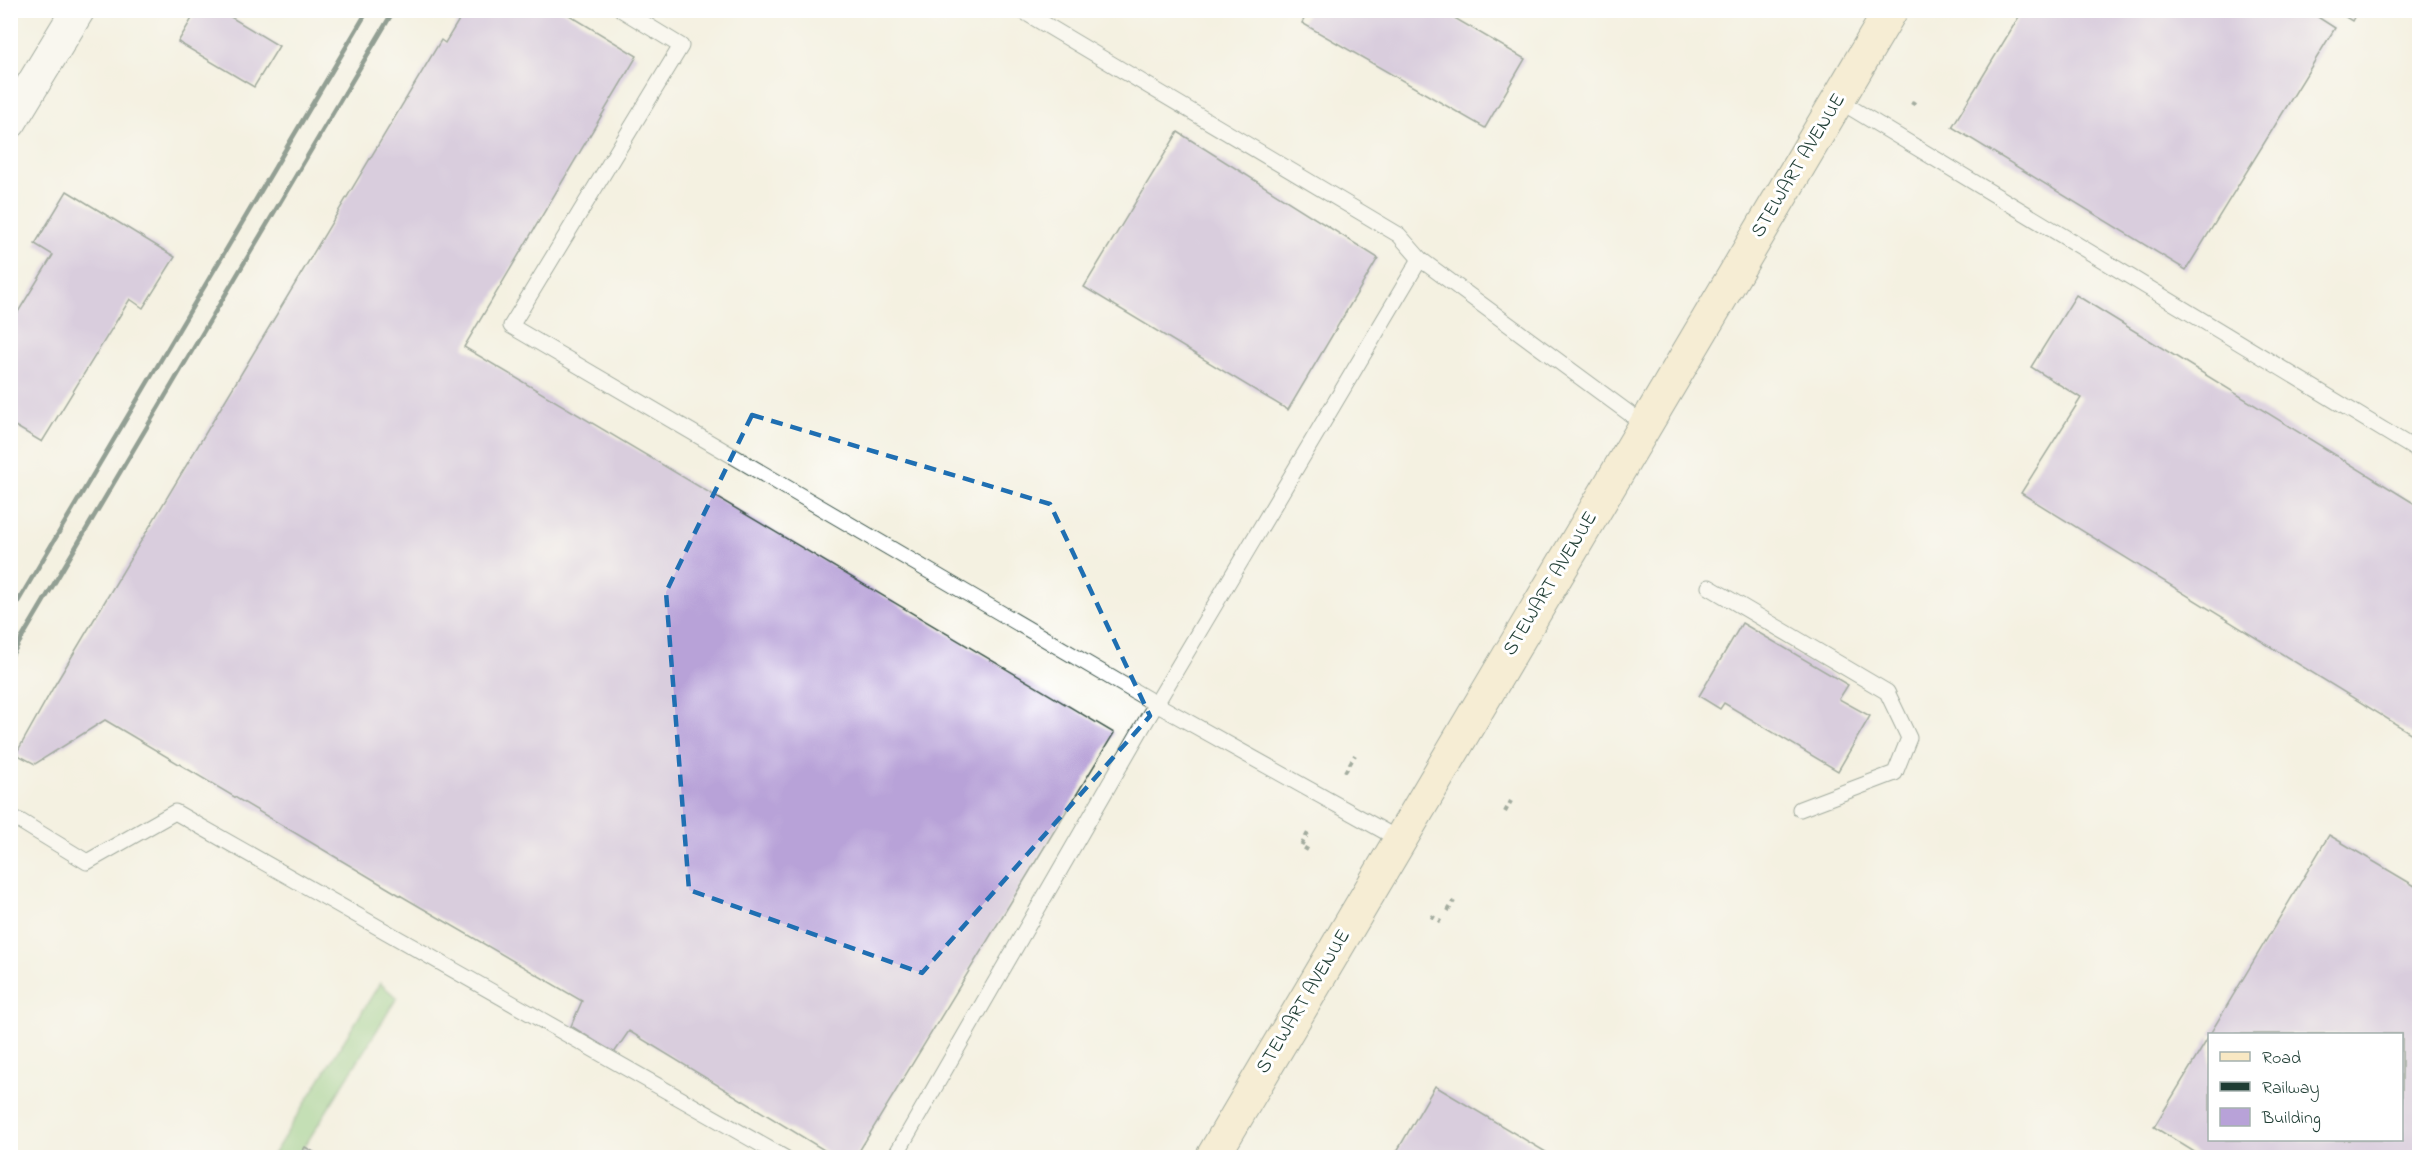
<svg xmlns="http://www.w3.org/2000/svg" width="2430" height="1168" font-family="'Indie Flower',sans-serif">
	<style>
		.green { fill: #8bc97f; stroke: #55835a; stroke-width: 1.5 }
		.building { fill: #b8a2d8 }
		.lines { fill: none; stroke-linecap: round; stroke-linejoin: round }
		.service-casing { stroke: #3f584e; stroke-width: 17 }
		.tertiary-casing { stroke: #3f584e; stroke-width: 35 }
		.secondary-casing { stroke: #3f584e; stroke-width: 35 }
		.path { stroke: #3f584e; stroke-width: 4; stroke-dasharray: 4.5 4.5; stroke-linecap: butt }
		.service { stroke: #fff; stroke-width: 15 }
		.tertiary { stroke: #fff; stroke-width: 33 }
		.secondary { stroke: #f8e8c3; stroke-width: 33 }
		.rail { stroke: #1f3d34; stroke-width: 4.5 }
		.marked { fill: none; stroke: #1f6fb2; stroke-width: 4.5; stroke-dasharray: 12 8; stroke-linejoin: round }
		.labels { text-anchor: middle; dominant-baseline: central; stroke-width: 6; stroke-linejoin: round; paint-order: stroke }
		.street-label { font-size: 20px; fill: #1f3d34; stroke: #fff }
	</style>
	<rect width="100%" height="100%" fill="#fff"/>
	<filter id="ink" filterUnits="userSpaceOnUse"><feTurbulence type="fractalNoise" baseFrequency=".0167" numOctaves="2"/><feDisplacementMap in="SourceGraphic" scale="12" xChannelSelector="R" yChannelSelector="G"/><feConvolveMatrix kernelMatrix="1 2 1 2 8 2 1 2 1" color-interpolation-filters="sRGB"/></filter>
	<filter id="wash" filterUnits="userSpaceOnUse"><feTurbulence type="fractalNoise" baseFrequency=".008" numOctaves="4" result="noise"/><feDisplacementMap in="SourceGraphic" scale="24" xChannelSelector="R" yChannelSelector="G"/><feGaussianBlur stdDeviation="1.35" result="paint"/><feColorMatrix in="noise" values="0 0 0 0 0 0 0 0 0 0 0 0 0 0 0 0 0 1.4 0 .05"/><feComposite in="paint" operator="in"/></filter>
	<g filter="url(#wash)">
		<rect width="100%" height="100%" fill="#f4f1e1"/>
		<polygon class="green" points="380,983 397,998 298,1157 271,1158"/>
		<g id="blocks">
			<g class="building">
				<polygon points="197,10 219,10 279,46 254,87 178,42"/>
				<polygon points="465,10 561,10 637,56 464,347 1114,733 855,1158 837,1158 629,1031 614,1053 571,1026 582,1001 391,890 105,720 35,764 16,754 53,688 441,40 445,43"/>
				<polygon points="1309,10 1441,10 1525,59 1485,128 1302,23"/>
				<polygon points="2023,10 2307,10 2335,28 2186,270 1952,127"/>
				<polygon points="2334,10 2358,10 2352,21"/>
				<polygon points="1178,132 1378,258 1288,410 1084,287"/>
				<polygon points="67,191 175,257 143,308 130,299 42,442 10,423 10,325 53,255 35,244"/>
				<polygon points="2076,295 2420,507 2420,739 2021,493 2081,398 2031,367"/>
				<polygon points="1742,623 1848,685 1839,699 1870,716 1838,771 1724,703 1720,709 1699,696"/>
				<polygon points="2329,835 2420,889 2420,1158 2204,1158 2154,1127 2210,1035 2210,1140 2402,1140 2402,1034 2210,1034"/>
				<polygon points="1435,1086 1556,1158 1393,1158"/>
				<polygon points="305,1147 324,1158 298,1158"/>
			</g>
		</g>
	</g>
	<g filter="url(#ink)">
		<use href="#blocks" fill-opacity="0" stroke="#3f584e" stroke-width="1.5"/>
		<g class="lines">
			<g class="service-casing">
				<g id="service">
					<polyline points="622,10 681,46 511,326 1156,704 1400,840"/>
					<polyline points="1021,10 1399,235 1420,259 1645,425"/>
					<polyline points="1838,100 2420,452"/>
					<polyline points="1709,587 1887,692 1909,738 1895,773 1800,809"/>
					<polyline points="20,821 87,862 175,812 785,1158"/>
					<polyline points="894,1158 1140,731 1420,259"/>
				</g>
			</g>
			<g class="tertiary-casing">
				<polyline id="tertiary" points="10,122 78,10"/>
			</g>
			<g class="secondary-casing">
				<polyline id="secondary" points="1212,1158 1891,10"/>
			</g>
			<g class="path">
				<polyline points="1912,105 1915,100"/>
				<polyline points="1345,772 1355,755"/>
				<polyline points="1505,812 1511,801"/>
				<polyline points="1308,850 1301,846 1309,831"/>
				<polyline points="1448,911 1454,901"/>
				<polyline points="1431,916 1441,922"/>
			</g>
			<use href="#service" class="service"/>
			<use href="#tertiary" class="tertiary"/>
			<use href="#secondary" class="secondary"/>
			<g class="rail">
				<polyline points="10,615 368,10"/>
				<polyline points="10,658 394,10"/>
			</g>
		</g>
	</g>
	<path d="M0 0H2430V1168H0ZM752 415 1050 504 1150 716 922 973 689 890 666 592Z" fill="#f4f1e1" fill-opacity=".55" fill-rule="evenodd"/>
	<path class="marked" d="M752 415 1050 504 1150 716 922 973 689 890 666 592Z"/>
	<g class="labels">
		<g class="street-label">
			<text transform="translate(1799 166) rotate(-59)">STEWART AVENUE</text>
			<text transform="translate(1551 584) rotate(-59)">STEWART AVENUE</text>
			<text transform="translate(1304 1002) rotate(-59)">STEWART AVENUE</text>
		</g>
	</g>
	<rect width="2430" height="1168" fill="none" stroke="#fff" stroke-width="36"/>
	<rect x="2208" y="1033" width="195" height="108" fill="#ffffff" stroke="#a5b1ae" stroke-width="1.5"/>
	<rect x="2220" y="1052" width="30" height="9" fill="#f8e8c3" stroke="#a5b1ae" stroke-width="1.5"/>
	<text x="2262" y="1063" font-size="18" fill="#1f3d34">Road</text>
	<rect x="2220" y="1082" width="30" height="9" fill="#1f3d34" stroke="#a5b1ae" stroke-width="1.5"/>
	<text x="2262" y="1093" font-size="18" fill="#1f3d34">Railway</text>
	<rect x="2220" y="1108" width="30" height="18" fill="#b8a2d8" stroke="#a5b1ae" stroke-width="1.5"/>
	<text x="2262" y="1123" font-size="18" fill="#1f3d34">Building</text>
</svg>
